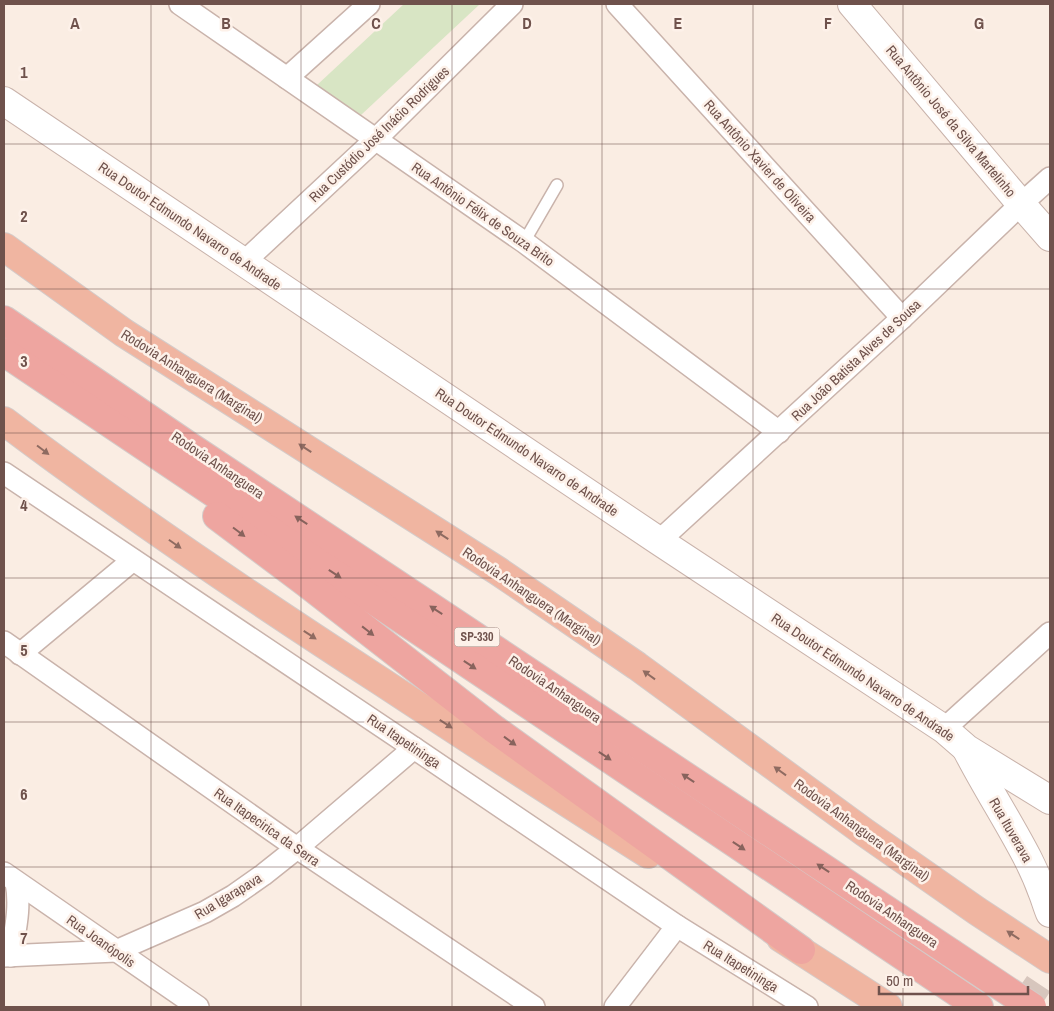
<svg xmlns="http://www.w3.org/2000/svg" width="1054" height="1011" font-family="'Archivo Narrow',sans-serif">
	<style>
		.green { fill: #d8e5c4 }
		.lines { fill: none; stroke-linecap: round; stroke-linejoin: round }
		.tertiary-tunnel { stroke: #d7c6bd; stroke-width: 28; stroke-dasharray: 28 14; stroke-linecap: butt }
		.service-casing { stroke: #c9b3ab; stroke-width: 14 }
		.minor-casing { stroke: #c9b3ab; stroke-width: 24 }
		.tertiary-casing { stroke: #c9b3ab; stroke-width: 30 }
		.trunk-casing { stroke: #d4cbc9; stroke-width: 30 }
		.motorway-casing { stroke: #d4cbc9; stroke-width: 30 }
		.service { stroke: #fff; stroke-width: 11 }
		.minor { stroke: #fff; stroke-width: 21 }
		.tertiary { stroke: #fff; stroke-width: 28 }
		.trunk { stroke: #f0b5a1; stroke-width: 28 }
		.motorway { stroke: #eea5a0; stroke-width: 28 }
		.motorway-bridge-casing { stroke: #d4cbc9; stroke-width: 30; stroke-linecap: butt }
		.motorway-bridge { stroke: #eea5a0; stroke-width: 28 }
		.oneway { fill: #8f6b61 }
		.oneway2 { fill: #88635d }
		.grid { fill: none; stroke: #6f524c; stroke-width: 1; stroke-opacity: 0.55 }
		.labels { text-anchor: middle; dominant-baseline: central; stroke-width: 5; stroke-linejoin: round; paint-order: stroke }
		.shield { fill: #fdf1e9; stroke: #9a827b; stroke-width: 1 }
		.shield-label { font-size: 12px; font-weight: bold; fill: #6f524c }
		.street-label { font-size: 14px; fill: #6f524c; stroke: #fdf1e9 }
		.grid-label { font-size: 16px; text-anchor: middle; font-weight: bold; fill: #6f524c; stroke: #fdf1e9; stroke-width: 5; stroke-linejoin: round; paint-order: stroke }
	</style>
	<rect width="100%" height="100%" fill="#faede3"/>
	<polygon class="green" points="404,4 480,4 361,115 316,86"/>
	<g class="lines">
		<polyline class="tertiary-tunnel" points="1023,1007 1050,967"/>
		<g class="service-casing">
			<polyline id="service" points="524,242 557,185"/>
		</g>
		<g class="minor-casing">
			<g id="minor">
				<polyline points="180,4 524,242 779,432"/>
				<polyline points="617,4 902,318"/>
				<polyline points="287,78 369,4"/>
				<polyline points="244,262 376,139 512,4"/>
				<polyline points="4,473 414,748 677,926 807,1007"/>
				<polyline points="659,541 902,318 1021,204 1050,178"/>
				<polyline points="4,642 297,848 534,1007"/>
				<polyline points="20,654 133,560"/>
				<polyline points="944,729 1050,633"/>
				<polyline points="4,873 198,1007"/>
				<polyline points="4,956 116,951 205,912 233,896 263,875 297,848 414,748"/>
				<path d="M11 956C15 930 21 908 16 882"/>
				<polyline points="615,1007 677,926"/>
			</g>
		</g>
		<g class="tertiary-casing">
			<g id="tertiary">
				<polyline points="852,4 1021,204 1050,237"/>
				<polyline points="4,101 659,541 944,729 967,749 1050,800"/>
				<path d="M967 750C986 787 1009 822 1028 859 1033 869 1038 880 1042 891 1045 898 1047 906 1050 913"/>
			</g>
		</g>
		<g class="trunk-casing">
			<g id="trunk">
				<polyline points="4,247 124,333 498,571 637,666 864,832 977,911 1050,959"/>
				<path d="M4 421C126 513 254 599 382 682 470 740 559 798 648 854"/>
				<polyline points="781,938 888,1007"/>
			</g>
		</g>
		<g class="motorway-casing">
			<g id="motorway">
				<polyline points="4,320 189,446 951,953"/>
				<polyline points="4,352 979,1007"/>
				<polyline points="217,516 305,582 494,729 801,950"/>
			</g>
		</g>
		<use href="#service" class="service"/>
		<use href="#minor" class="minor"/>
		<use href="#tertiary" class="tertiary"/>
		<use href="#trunk" class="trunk"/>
		<use href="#motorway" class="motorway"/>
		<g class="motorway-bridge-casing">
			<polyline id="motorway-bridge" points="951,953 1032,1007"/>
		</g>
		<use href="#motorway-bridge" class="motorway-bridge"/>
	</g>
	<defs><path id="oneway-solid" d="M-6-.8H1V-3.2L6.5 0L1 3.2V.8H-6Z" transform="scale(1.25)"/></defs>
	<g class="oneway">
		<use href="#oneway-solid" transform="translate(305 448) rotate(-147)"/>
		<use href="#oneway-solid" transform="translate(43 450) rotate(37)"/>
		<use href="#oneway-solid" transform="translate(442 535) rotate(-147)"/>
		<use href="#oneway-solid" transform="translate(175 544) rotate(35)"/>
		<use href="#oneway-solid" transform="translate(310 635) rotate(33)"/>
		<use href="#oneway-solid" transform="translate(649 675) rotate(-144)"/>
		<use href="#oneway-solid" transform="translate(446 724) rotate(33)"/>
		<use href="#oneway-solid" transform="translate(780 771) rotate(-144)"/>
		<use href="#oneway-solid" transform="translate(1013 935) rotate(-147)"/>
	</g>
	<g class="oneway2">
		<use href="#oneway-solid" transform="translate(301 520) rotate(-147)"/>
		<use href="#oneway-solid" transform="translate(239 532) rotate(37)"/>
		<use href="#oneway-solid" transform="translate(335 574) rotate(34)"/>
		<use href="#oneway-solid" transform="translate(436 610) rotate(-147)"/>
		<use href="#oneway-solid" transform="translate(368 631) rotate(38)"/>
		<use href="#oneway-solid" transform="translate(470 665) rotate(34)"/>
		<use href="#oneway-solid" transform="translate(510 741) rotate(36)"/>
		<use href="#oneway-solid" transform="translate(605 756) rotate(34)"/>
		<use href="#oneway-solid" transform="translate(688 778) rotate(-146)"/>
		<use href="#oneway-solid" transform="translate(739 846) rotate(34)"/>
		<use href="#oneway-solid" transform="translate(823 868) rotate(-146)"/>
	</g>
	<path class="grid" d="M151 4V1007M301 4V1007M452 4V1007M602 4V1007M753 4V1007M903 4V1007M4 144H1050M4 289H1050M4 433H1050M4 578H1050M4 722H1050M4 867H1050"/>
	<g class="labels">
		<rect class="shield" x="454.5" y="627.5" width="45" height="19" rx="4"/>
		<g class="shield-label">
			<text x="477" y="637">SP-330</text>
		</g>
		<g class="street-label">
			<text transform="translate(951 121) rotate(50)">Rua Antônio José da Silva Martelinho</text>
			<text transform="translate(379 134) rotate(-44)">Rua Custódio José Inácio Rodrigues</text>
			<text transform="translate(760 161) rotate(48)">Rua Antônio Xavier de Oliveira</text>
			<text transform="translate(483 214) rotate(35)">Rua Antônio Félix de Souza Brito</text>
			<text transform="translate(190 226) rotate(34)">Rua Doutor Edmundo Navarro de Andrade</text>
			<text transform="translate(856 360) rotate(-43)">Rua João Batista Alves de Sousa</text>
			<text transform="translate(192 376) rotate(32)">Rodovia Anhanguera (Marginal)</text>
			<text transform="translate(527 452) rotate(34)">Rua Doutor Edmundo Navarro de Andrade</text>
			<text transform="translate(218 465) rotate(34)">Rodovia Anhanguera</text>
			<text transform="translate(532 596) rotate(34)">Rodovia Anhanguera (Marginal)</text>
			<text transform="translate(863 677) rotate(34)">Rua Doutor Edmundo Navarro de Andrade</text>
			<text transform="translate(555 689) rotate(34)">Rodovia Anhanguera</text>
			<text transform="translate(404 741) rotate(34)">Rua Itapetininga</text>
			<text transform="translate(267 827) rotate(35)">Rua Itapecirica da Serra</text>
			<text transform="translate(862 830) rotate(36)">Rodovia Anhanguera (Marginal)</text>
			<text transform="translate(1011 830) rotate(60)">Rua Ituverava</text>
			<text transform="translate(228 896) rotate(-31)">Rua Igarapava</text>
			<text transform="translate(892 914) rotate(34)">Rodovia Anhanguera</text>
			<text transform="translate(101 941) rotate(35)">Rua Joanópolis</text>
			<text transform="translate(741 966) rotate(32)">Rua Itapetininga</text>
		</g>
	</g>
	<g class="grid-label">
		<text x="75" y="29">A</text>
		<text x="226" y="29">B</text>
		<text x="376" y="29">C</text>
		<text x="527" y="29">D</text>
		<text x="678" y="29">E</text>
		<text x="828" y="29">F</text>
		<text x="979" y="29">G</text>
		<text x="24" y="78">1</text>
		<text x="24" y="222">2</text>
		<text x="24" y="367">3</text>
		<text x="24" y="511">4</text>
		<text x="24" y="656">5</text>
		<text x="24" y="800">6</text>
		<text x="24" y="944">7</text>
	</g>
	<rect width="1054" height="1011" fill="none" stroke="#6f524c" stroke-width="10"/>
	<path d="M879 986v8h149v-8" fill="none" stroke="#6f524c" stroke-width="2.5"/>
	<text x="886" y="986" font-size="15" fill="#6f524c" stroke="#fdf1e9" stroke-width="4" paint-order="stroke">50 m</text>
</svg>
